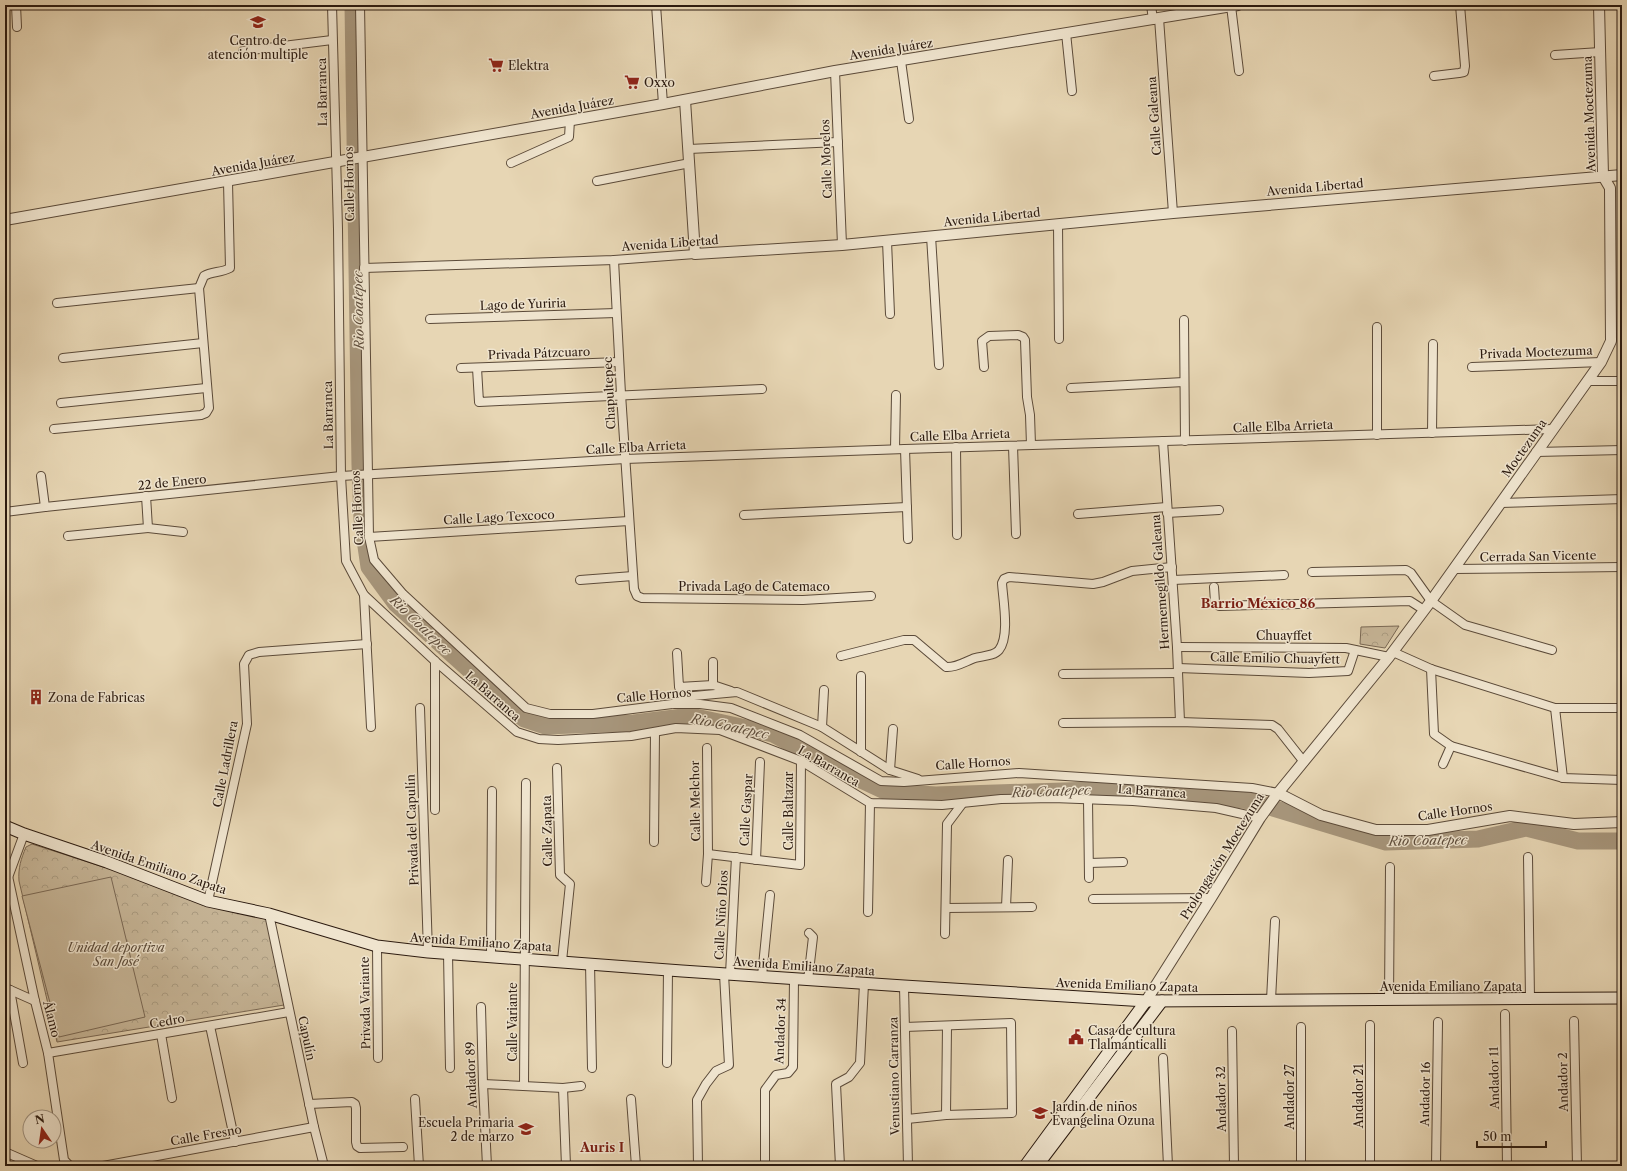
<svg xmlns="http://www.w3.org/2000/svg" width="1627" height="1171" font-family="'Libre Caslon Text',serif">
	<style>
		.park { fill: url(#park-crowns); stroke: #7a6854 }
		.garden { fill: #c7b698; stroke: #7a6854 }
		.lines { fill: none; stroke-linecap: round; stroke-linejoin: round }
		.river { stroke: #a7967c; stroke-width: 17 }
		.minor-casing { stroke: #5b4a39; stroke-width: 10 }
		.tertiary-casing { stroke: #5b4a39; stroke-width: 12 }
		.secondary-casing { stroke: #2c1b10; stroke-width: 13 }
		.minor { stroke: #efe4ce; stroke-width: 8 }
		.tertiary { stroke: #efe4ce; stroke-width: 10 }
		.secondary { stroke: #efe4ce; stroke-width: 11 }
		.labels { text-anchor: middle; dominant-baseline: central; stroke-width: 3; stroke-linejoin: round; paint-order: stroke }
		.poi-label { font-size: 12px; fill: #2c1b10; stroke: #efe4ce; text-anchor: start }
		.street-label { font-size: 12px; fill: #2c1b10; stroke: #efe4ce }
		.park-label { font-size: 12px; font-style: italic; fill: #5a4a39; stroke: #efe4ce }
		.water-label { font-size: 13px; font-style: italic; fill: #5d4c3b; stroke: #efe4ce }
		.neighbourhood-label { font-size: 13px; font-weight: bold; fill: #7a1f14; stroke: #efe4ce }
	</style>
	<defs>
		<pattern id="park-crowns" width="20" height="18" patternUnits="userSpaceOnUse"><rect width="20" height="18" fill="#c7b698"/><path d="M2 6a3 3 0 1 1 6 0M12 15a3 3 0 1 1 6 0" fill="none" stroke="#ab9c82"/></pattern>
	</defs>
	<rect width="100%" height="100%" fill="#e7d6b4"/>
	<filter id="stains"><feTurbulence type="fractalNoise" baseFrequency=".005" numOctaves="4"/><feColorMatrix values="0 0 0 0 .2 0 0 0 0 .09 0 0 0 0 .02 0 0 0 .5 -.17"/></filter>
	<radialGradient id="worn" r=".72"><stop offset=".6" stop-color="#630" stop-opacity="0"/><stop offset="1" stop-color="#630" stop-opacity=".3"/></radialGradient>
	<g class="park">
		<polygon points="1399,626 1385,648 1360,644 1361,627"/>
		<path d="M32 844 268 920 284 1005 57 1042 19 881C18 868 21 859 26 847Z"/>
	</g>
	<polygon class="garden" points="111,877 145,1017 59,1037 22,896"/>
	<g class="lines">
		<polyline class="river" points="353,5 360,465 362,519 369,567 396,604 524,719 545,726 634,723 691,716 773,734 842,771 887,792 936,795 1154,788 1250,801 1386,842 1478,839 1526,828 1578,841 1622,841"/>
		<g class="minor-casing">
			<g id="minor">
				<polyline points="16,5 17,27"/>
				<polyline points="332,5 338,229 341,476 346,561 364,595 435,661 517,732 539,739 558,740 631,736 676,728 720,730 801,761 870,803 942,805 1001,799 1053,798 1133,801 1216,808 1260,818"/>
				<polyline points="360,5 368,475 369,537 374,560 403,594 526,708 550,714 593,714 672,704 700,704 731,708 800,735 881,781 904,782 1019,773 1252,788 1278,793"/>
				<polyline points="656,5 663,104"/>
				<polyline points="1151,5 1153,20"/>
				<polyline points="1231,6 1239,71"/>
				<polyline points="1159,18 1173,213"/>
				<polyline points="1066,33 1072,91"/>
				<polyline points="243,51 332,40"/>
				<polyline points="1555,55 1600,52"/>
				<polyline points="901,61 909,119"/>
				<polyline points="835,71 842,245"/>
				<polyline points="1434,76 1459,73 1464,72 1465,66 1460,5"/>
				<polyline points="689,149 838,142"/>
				<polyline points="511,163 569,137 570,120"/>
				<polyline points="597,181 690,163"/>
				<polyline points="1058,224 1059,339"/>
				<polyline points="931,236 939,365"/>
				<polyline points="887,241 890,314"/>
				<polyline points="614,260 621,394 634,589 637,596 642,598 803,600 871,596"/>
				<polyline points="364,268 614,260 695,254"/>
				<polyline points="57,303 199,288"/>
				<polyline points="430,319 616,313"/>
				<polyline points="1184,320 1185,441"/>
				<polyline points="1377,327 1377,435"/>
				<polyline points="63,358 203,343"/>
				<polyline points="984,367 982,341 989,336 1018,335 1023,337 1025,340 1027,397 1030,415 1031,445"/>
				<polyline points="1472,367 1601,362"/>
				<polyline points="461,368 619,362"/>
				<polyline points="477,368 479,402 762,389"/>
				<polyline points="1587,381 1622,381"/>
				<polyline points="1071,388 1184,382"/>
				<polyline points="61,403 206,388"/>
				<path d="M54 429 201 415 206 413 209 408 199 288 204 276C212 271 221 273 230 268L228 182"/>
				<polyline points="1432,433 1433,344"/>
				<polyline points="1163,441 1177,647 1180,722"/>
				<polyline points="1013,446 1016,534"/>
				<polyline points="956,447 957,535"/>
				<polyline points="895,449 896,395"/>
				<polyline points="905,449 908,539"/>
				<polyline points="1536,452 1622,450"/>
				<polyline points="41,476 45,507"/>
				<polyline points="1501,503 1622,499"/>
				<polyline points="5,512 45,507 341,476 625,459 905,449 1553,429"/>
				<polyline points="1167,513 1219,510"/>
				<polyline points="1078,514 1167,507"/>
				<polyline points="744,515 907,507"/>
				<polyline points="148,528 183,532"/>
				<polyline points="68,536 148,528 146,496"/>
				<polyline points="369,537 629,521"/>
				<polyline points="1455,569 1622,567"/>
				<polyline points="1312,572 1406,570 1411,573 1431,601 1465,625 1552,650"/>
				<polyline points="580,580 633,576"/>
				<polyline points="1173,580 1284,575"/>
				<polyline points="1214,587 1215,602 1219,606 1410,601 1424,610"/>
				<polyline points="364,595 371,727"/>
				<polyline points="1177,647 1346,648 1389,657"/>
				<polyline points="1393,652 1431,669 1555,708 1622,708"/>
				<polyline points="677,653 679,687 713,685 731,691"/>
				<path d="M841 656 904 640H914L946 667C956 668 966 661 975 658 982 656 994 656 999 650 1010 636 1003 600 1002 583L1004 579 1009 577 1093 584 1103 582 1132 571 1172 567"/>
				<polyline points="713,662 713,685"/>
				<polyline points="1178,668 1309,673 1348,671 1355,650"/>
				<polyline points="1431,669 1434,734 1451,746 1443,764"/>
				<polyline points="1063,674 1178,673"/>
				<polyline points="673,704 683,697 737,692 822,727 890,770 918,779"/>
				<polyline points="420,708 428,952"/>
				<polyline points="1555,708 1563,778"/>
				<polyline points="1063,723 1180,722 1272,725 1278,729 1304,762"/>
				<polyline points="822,727 824,690"/>
				<polyline points="1451,746 1563,778 1622,780"/>
				<polyline points="861,752 861,676"/>
				<polyline points="557,768 560,875 570,884 562,961"/>
				<polyline points="890,770 893,729"/>
				<polyline points="1088,800 1089,878"/>
				<polyline points="435,810 435,661"/>
				<polyline points="654,842 655,732"/>
				<polyline points="708,854 800,865 801,761"/>
				<polyline points="1528,857 1530,999"/>
				<polyline points="756,860 760,762"/>
				<polyline points="1089,863 1123,862"/>
				<polyline points="5,874 8,876 35,1001 48,1053 64,1160 70,1166"/>
				<polyline points="7,880 24,834"/>
				<polyline points="706,882 708,854 707,748"/>
				<polyline points="1093,899 1211,898"/>
				<polyline points="208,901 247,724 244,664 249,655 259,652 367,644"/>
				<polyline points="1006,907 1008,860"/>
				<polyline points="946,908 1032,907"/>
				<polyline points="868,912 870,803"/>
				<polyline points="269,914 314,1127 324,1166"/>
				<polyline points="945,934 947,824 962,804"/>
				<polyline points="377,946 378,1058"/>
				<polyline points="448,953 450,1068"/>
				<polyline points="491,956 492,791"/>
				<polyline points="590,963 592,1068"/>
				<polyline points="730,974 736,857"/>
				<polyline points="762,976 770,895"/>
				<polyline points="808,980 813,937 809,933"/>
				<polyline points="904,986 908,1166"/>
				<polyline points="8,989 35,1001"/>
				<polyline points="10,990 23,1063"/>
				<polyline points="1271,1000 1275,921"/>
				<polyline points="1389,1000 1390,867"/>
				<polyline points="481,1007 483,1084 487,1166"/>
				<polyline points="1505,1014 1507,1166"/>
				<polyline points="1574,1021 1577,1166"/>
				<polyline points="210,1026 235,1142"/>
				<polyline points="905,1027 1011,1023 1012,1113 946,1115 907,1119"/>
				<polyline points="1301,1027 1301,1166"/>
				<polyline points="1232,1031 1234,1166"/>
				<polyline points="161,1034 172,1098"/>
				<polyline points="48,1053 289,1012"/>
				<polyline points="1163,1058 1168,1166"/>
				<polyline points="667,1063 668,970"/>
				<polyline points="483,1084 563,1088 581,1086"/>
				<polyline points="524,1085 526,783"/>
				<polyline points="563,1088 566,1166"/>
				<polyline points="415,1099 419,1166"/>
				<polyline points="631,1099 636,1166"/>
				<polyline points="309,1104 352,1102 355,1104 356,1108 356,1142 357,1146 360,1148 403,1147"/>
				<polyline points="946,1115 947,1026"/>
				<polyline points="5,1152 37,1166"/>
				<polyline points="103,1166 314,1127"/>
				<polyline points="698,1166 697,1100 706,1084 716,1071 729,1065 724,974"/>
				<polyline points="765,1166 765,1090 776,1075 788,1073 793,1067 794,979"/>
				<polyline points="840,1166 836,1084 849,1077 860,1063 864,984"/>
				<polyline points="1370,1166 1370,1025"/>
				<polyline points="1436,1166 1438,1022"/>
			</g>
		</g>
		<g class="tertiary-casing">
			<g id="tertiary">
				<polyline points="685,100 695,254 842,245 1173,213 1622,175"/>
				<polyline points="5,220 663,104 835,71 1238,5"/>
				<polyline points="1278,793 1321,815 1376,830 1428,830 1510,816 1574,824 1622,822"/>
				<polyline points="1146,1001 1211,898 1260,818 1278,793 1389,657 1431,601 1601,362 1611,341 1610,188 1603,176 1599,5"/>
			</g>
		</g>
		<g class="secondary-casing">
			<g id="secondary">
				<polyline points="5,826 24,834 107,862 208,901 269,914 377,946 428,952 682,971 904,986 1146,1001 1622,998"/>
				<polyline points="1025,1166 1146,1001"/>
				<polyline points="1037,1166 1162,1001"/>
			</g>
		</g>
		<use href="#minor" class="minor"/>
		<use href="#tertiary" class="tertiary"/>
		<use href="#secondary" class="secondary"/>
	</g>
	<defs>
		<g id="school-bare" transform="scale(1.2)"><path d="M0-5L7-2L0 1L-7-2ZM-4 1L0 2.5L4 1V4Q0 6-4 4Z" fill="#8f2418" stroke="#efe4ce" stroke-width="2.5" paint-order="stroke"/></g>
		<g id="supermarket-bare" transform="scale(1.2)"><path d="M-6-5.5h2.5l.6 2H6L4.5 2H-2.5L-4.4-4H-6ZM-1.5 3.2a1.3 1.3 0 1 0 .1 0ZM3 3.2a1.3 1.3 0 1 0 .1 0Z" fill="#8f2418" stroke="#efe4ce" stroke-width="2.5" paint-order="stroke"/></g>
		<g id="building-bare" transform="scale(1.2)"><path d="M-4-6H4V6H1V3H-1V6H-4ZM-2.5-4.3h1.7v1.8h-1.7ZM.8-4.3h1.7v1.8H.8ZM-2.5-1h1.7V.8h-1.7ZM.8-1h1.7V.8H.8Z" fill="#8f2418" stroke="#efe4ce" stroke-width="2.5" paint-order="stroke"/></g>
		<g id="civic-bare" transform="scale(1.2)"><path d="M-.6-6.5H3V-4.5H.6V-3L4-1V1h2V6H-6V1h2V-1L-.6-3ZM-1.2 2.5V6h2.4V2.5Z" fill="#8f2418" stroke="#efe4ce" stroke-width="2.5" paint-order="stroke"/></g>
	</defs>
	<g fill-rule="evenodd">
		<use href="#school-bare" x="258" y="22"/>
		<use href="#supermarket-bare" x="496" y="65"/>
		<use href="#supermarket-bare" x="632" y="82"/>
		<use href="#building-bare" x="36" y="697"/>
		<use href="#civic-bare" x="1076" y="1037"/>
		<use href="#school-bare" x="1040" y="1113"/>
		<use href="#school-bare" x="526" y="1129"/>
	</g>
	<g class="labels">
		<g class="poi-label">
			<text x="258" y="40" text-anchor="middle">Centro de<tspan x="258" dy="14">atención multiple</tspan></text>
			<text x="508" y="65">Elektra</text>
			<text x="644" y="82">Oxxo</text>
			<text x="48" y="697">Zona de Fabricas</text>
			<text x="1088" y="1030">Casa de cultura<tspan x="1088" dy="14">Tlalmanticalli</tspan></text>
			<text x="1052" y="1106">Jardin de niños<tspan x="1052" dy="14">Evangelina Ozuna</tspan></text>
			<text x="514" y="1122" text-anchor="end">Escuela Primaria<tspan x="514" dy="14">2 de marzo</tspan></text>
		</g>
		<g class="street-label">
			<text transform="translate(891 49) rotate(-9)">Avenida Juárez</text>
			<text transform="translate(322 92) rotate(-91)">La Barranca</text>
			<text transform="translate(572 107) rotate(-10)">Avenida Juárez</text>
			<text transform="translate(1589 114) rotate(-92)">Avenida Moctezuma</text>
			<text transform="translate(1154 116) rotate(-94)">Calle Galeana</text>
			<text transform="translate(826 159) rotate(-92)">Calle Morelos</text>
			<text transform="translate(253 164) rotate(-10)">Avenida Juárez</text>
			<text transform="translate(349 184) rotate(-91)">Calle Hornos</text>
			<text transform="translate(1315 187) rotate(-5)">Avenida Libertad</text>
			<text transform="translate(992 217) rotate(-6)">Avenida Libertad</text>
			<text transform="translate(670 243) rotate(-4)">Avenida Libertad</text>
			<text transform="translate(523 304) rotate(-2)">Lago de Yuriria</text>
			<text transform="translate(1536 352) rotate(-2)">Privada Moctezuma</text>
			<text transform="translate(539 353) rotate(-2)">Privada Pátzcuaro</text>
			<text transform="translate(609 393) rotate(-93)">Chapultepec</text>
			<text transform="translate(328 415) rotate(-91)">La Barranca</text>
			<text transform="translate(1283 426) rotate(-2)">Calle Elba Arrieta</text>
			<text transform="translate(960 435) rotate(-2)">Calle Elba Arrieta</text>
			<text transform="translate(636 447) rotate(-3)">Calle Elba Arrieta</text>
			<text transform="translate(1524 448) rotate(-55)">Moctezuma</text>
			<text transform="translate(172 482) rotate(-6)">22 de Enero</text>
			<text transform="translate(357 508) rotate(-93)">Calle Hornos</text>
			<text transform="translate(499 517) rotate(-3)">Calle Lago Texcoco</text>
			<text transform="translate(1538 556) rotate(-1)">Cerrada San Vicente</text>
			<text transform="translate(1160 582) rotate(-94)">Hermemegildo Galeana</text>
			<text x="754" y="586">Privada Lago de Catemaco</text>
			<text x="1284" y="635">Chuayffet</text>
			<text transform="translate(1275 658) rotate(1)">Calle Emilio Chuayfett</text>
			<text transform="translate(654 695) rotate(-5)">Calle Hornos</text>
			<text transform="translate(493 696) rotate(41)">La Barranca</text>
			<text transform="translate(973 763) rotate(-4)">Calle Hornos</text>
			<text transform="translate(225 764) rotate(-79)">Calle Ladrillera</text>
			<text transform="translate(829 766) rotate(30)">La Barranca</text>
			<text transform="translate(1152 791) rotate(4)">La Barranca</text>
			<text transform="translate(695 801) rotate(-91)">Calle Melchor</text>
			<text transform="translate(746 810) rotate(-87)">Calle Gaspar</text>
			<text transform="translate(788 811) rotate(-90)">Calle Baltazar</text>
			<text transform="translate(1455 811) rotate(-8)">Calle Hornos</text>
			<text transform="translate(412 830) rotate(-92)">Privada del Capulín</text>
			<text transform="translate(547 831) rotate(-91)">Calle Zapata</text>
			<text transform="translate(1222 856) rotate(-58)">Prolongación Moctezuma</text>
			<text transform="translate(159 867) rotate(19)">Avenida Emiliano Zapata</text>
			<text transform="translate(721 915) rotate(-87)">Calle Niño Dios</text>
			<text transform="translate(481 942) rotate(4)">Avenida Emiliano Zapata</text>
			<text transform="translate(804 966) rotate(4)">Avenida Emiliano Zapata</text>
			<text transform="translate(1127 985) rotate(2)">Avenida Emiliano Zapata</text>
			<text x="1451" y="986">Avenida Emiliano Zapata</text>
			<text transform="translate(365 1003) rotate(-91)">Privada Variante</text>
			<text transform="translate(52 1019) rotate(76)">Álamo</text>
			<text transform="translate(167 1021) rotate(-10)">Cedro</text>
			<text transform="translate(512 1022) rotate(-90)">Calle Variante</text>
			<text transform="translate(780 1031) rotate(-88)">Andador 34</text>
			<text transform="translate(307 1038) rotate(78)">Capulín</text>
			<text transform="translate(471 1075) rotate(-92)">Andador 89</text>
			<text transform="translate(894 1076) rotate(-91)">Venustiano Carranza</text>
			<text transform="translate(1494 1078) rotate(-91)">Andador 11</text>
			<text transform="translate(1563 1082) rotate(-91)">Andador 2</text>
			<text transform="translate(1425 1094) rotate(-89)">Andador 16</text>
			<text transform="translate(1358 1096) rotate(-90)">Andador 21</text>
			<text transform="translate(1289 1097) rotate(-90)">Andador 27</text>
			<text transform="translate(1221 1099) rotate(-91)">Andador 32</text>
			<text transform="translate(206 1135) rotate(-10)">Calle Fresno</text>
		</g>
		<g class="park-label">
			<text x="116" y="947">Unidad deportiva<tspan x="116" dy="14">San José</tspan></text>
		</g>
		<g class="water-label">
			<text transform="translate(358 310) rotate(-91)">Rio Coatepec</text>
			<text transform="translate(421 625) rotate(44)">Rio Coatepec</text>
			<text transform="translate(730 726) rotate(12)">Rio Coatepec</text>
			<text transform="translate(1051 791) rotate(-2)">Rio Coatepec</text>
			<text transform="translate(1428 840) rotate(-1)">Rio Coatepec</text>
		</g>
		<g class="neighbourhood-label">
			<text x="1258" y="603">Barrio México 86</text>
			<text x="602" y="1147">Auris I</text>
		</g>
	</g>
	<rect width="1627" height="1171" fill="none" stroke="#e7d6b4" stroke-width="20"/>
	<rect x="6" y="6" width="1615" height="1159" fill="none" stroke="#2c1b10" stroke-width="2"/>
	<rect x="10" y="10" width="1607" height="1151" fill="none" stroke="#2c1b10"/>
	<g transform="translate(42 1129) rotate(347)"><circle r="19" fill="#efe4ce" stroke="#a19482"/>
	<path d="M0-3L7 15L0 10L-7 15Z" fill="#8f2418"/>
	<text y="-6" font-size="11" font-weight="bold" text-anchor="middle" fill="#2c1b10">N</text>
	</g>
	<path d="M1477 1141v6h69v-6" fill="none" stroke="#2c1b10" stroke-width="2"/>
	<text x="1483" y="1141" font-size="12" fill="#2c1b10" stroke="#efe4ce" stroke-width="3" paint-order="stroke">50 m</text>
	<rect width="100%" height="100%" filter="url(#stains)"/>
	<rect width="100%" height="100%" fill="url(#worn)"/>
</svg>
